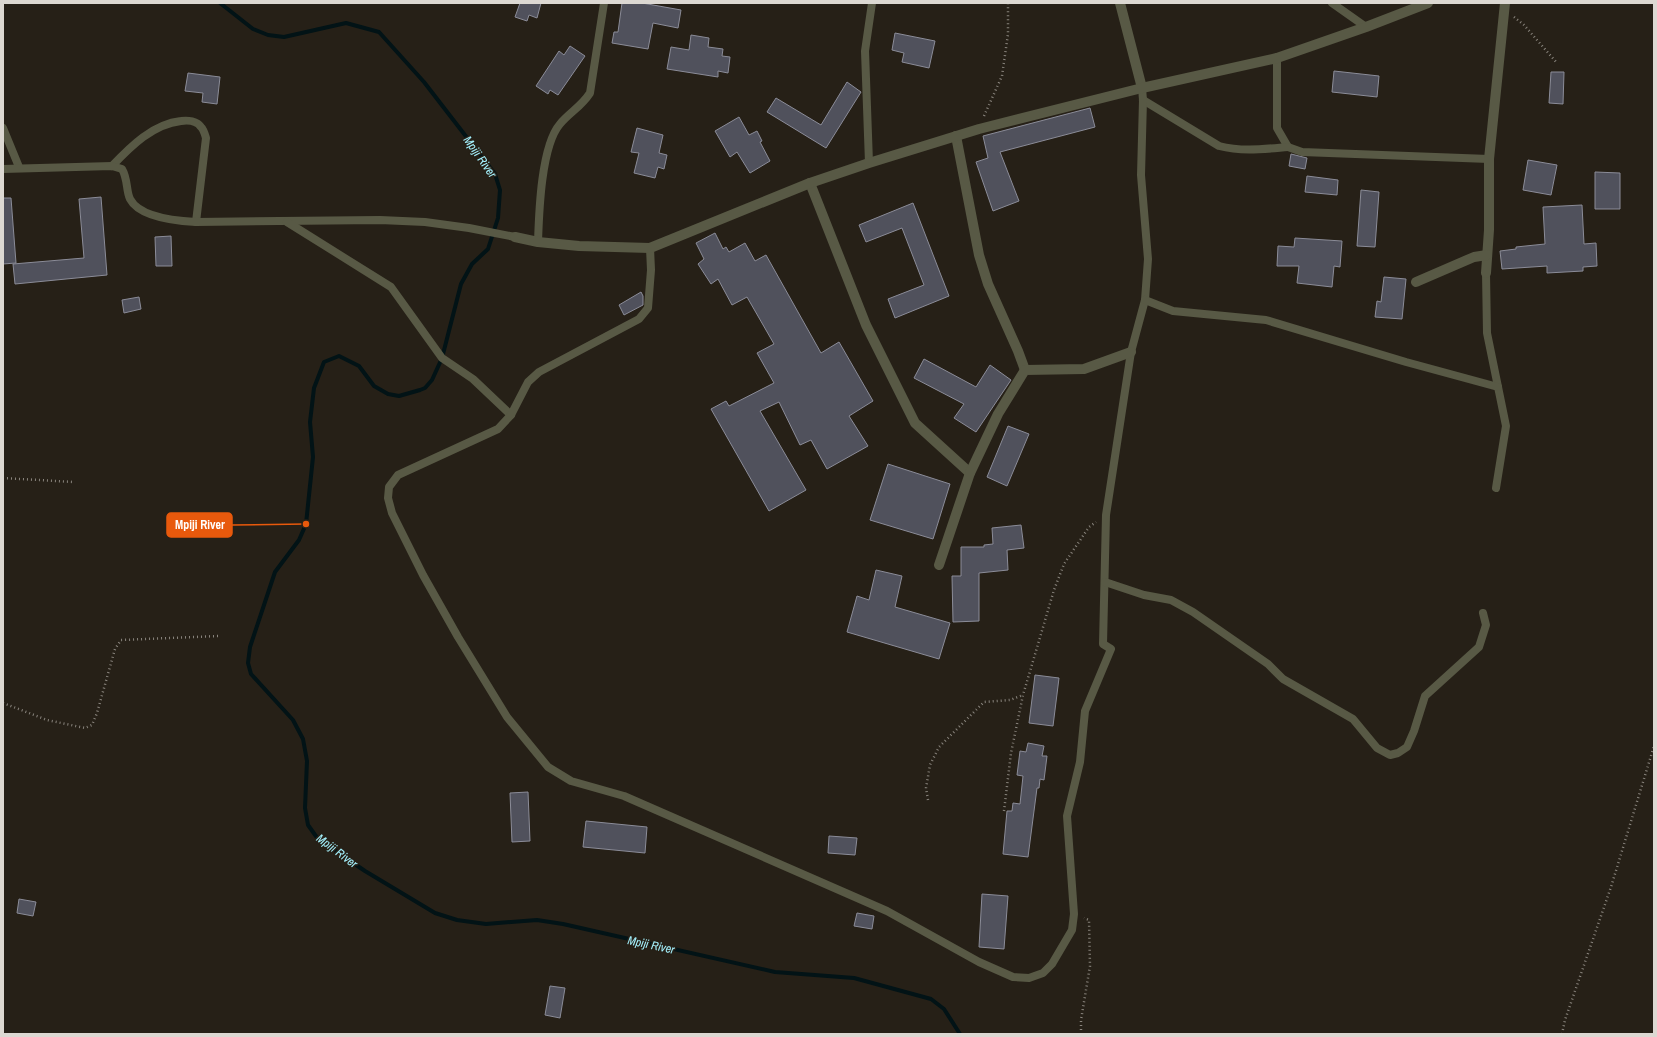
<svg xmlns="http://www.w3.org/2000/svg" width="1657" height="1037" font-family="'Archivo Narrow',sans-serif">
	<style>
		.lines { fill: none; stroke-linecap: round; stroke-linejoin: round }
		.stream { stroke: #021316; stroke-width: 4 }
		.building { fill: #50515c; stroke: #8b8c98 }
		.path { stroke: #89847d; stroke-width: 2.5; stroke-dasharray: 1 3; stroke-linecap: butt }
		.service { stroke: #585945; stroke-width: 8 }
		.minor { stroke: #585945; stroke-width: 10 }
		.labels { text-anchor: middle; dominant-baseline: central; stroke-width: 3; stroke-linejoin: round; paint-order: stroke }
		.water-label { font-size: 12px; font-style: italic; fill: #a5f2fe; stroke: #262017 }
		.leader { fill: none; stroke: #e8590c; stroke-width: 1.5 }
		.callout-dot { fill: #e8590c; stroke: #262017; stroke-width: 1.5 }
		.callout { fill: #e8590c; stroke: #e8590c; stroke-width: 1.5 }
		.callout-label { font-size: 12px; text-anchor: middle; font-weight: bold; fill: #fff }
	</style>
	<rect width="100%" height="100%" fill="#262017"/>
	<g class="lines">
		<polyline class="stream" points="220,3 253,29 268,35 284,37 346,23 379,32 424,82 495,174 500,190 498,218 488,249 472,264 461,284 442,358 432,380 425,388 420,390 399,396 388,394 374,386 359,366 339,356 324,362 314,388 310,422 313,457 306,524 299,540 275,572 250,647 248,663 251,674 293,720 303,739 307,761 305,808 308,825 318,839 365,871 435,913 457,920 486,924 537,920 563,924 775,972 854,978 931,999 944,1009 960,1034"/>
	</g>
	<g class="building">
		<polygon points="520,3 541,3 537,18 529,15 527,21 515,17"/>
		<polygon points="622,3 642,3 681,10 678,28 653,23 648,49 612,43 614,32 618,32"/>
		<polygon points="895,33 935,41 929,68 902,62 904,53 892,50"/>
		<polygon points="691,35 709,38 708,47 723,49 722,56 730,57 728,73 718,71 718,77 667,69 671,47 689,50"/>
		<polygon points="570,46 585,56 558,95 550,90 548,94 536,86 559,51 564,55"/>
		<polygon points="1334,71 1379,76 1377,97 1332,92"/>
		<polygon points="1551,72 1564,72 1563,104 1549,103"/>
		<polygon points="188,73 220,77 217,104 202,102 203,93 185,91"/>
		<polygon points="847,82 861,92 826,148 767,112 776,98 821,125"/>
		<polygon points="1090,108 1095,127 1000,152 1019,201 993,211 976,162 988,158 983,136"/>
		<polygon points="739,117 749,135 757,131 762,141 760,142 770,161 750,173 737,152 730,157 715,131"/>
		<polygon points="637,128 663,135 659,153 667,155 664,169 658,167 655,178 634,173 639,153 631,152"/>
		<polygon points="1291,154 1307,158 1305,169 1289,166"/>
		<polygon points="1528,160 1557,165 1551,195 1523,190"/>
		<polygon points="1595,172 1620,173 1620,209 1595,209"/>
		<polygon points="1307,176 1338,180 1337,195 1305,192"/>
		<polygon points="1361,190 1379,192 1375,247 1357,246"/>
		<polygon points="101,197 107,275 15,284 13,264 84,258 79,199"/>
		<polygon points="3,198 11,198 16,263 3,264"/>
		<polygon points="913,203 949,296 895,318 888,299 924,285 902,228 866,242 859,225"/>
		<polygon points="1582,205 1584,244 1596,243 1597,266 1583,267 1583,271 1547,273 1547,266 1502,269 1500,251 1516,249 1516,247 1545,244 1543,207"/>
		<polygon points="715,233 723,249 726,247 729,252 745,243 755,261 766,255 821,353 839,342 873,401 849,416 868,446 827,469 811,440 800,445 779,402 760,411 806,490 769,511 711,409 726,401 729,406 774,383 757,353 774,344 747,297 732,305 718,279 711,284 698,264 704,259 696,243"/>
		<polygon points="171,236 172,266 156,266 155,237"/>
		<polygon points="1295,238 1342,241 1340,267 1334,266 1332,287 1297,283 1299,266 1277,266 1278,246 1294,247"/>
		<polygon points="1384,277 1406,279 1402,319 1375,317 1377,301 1381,302"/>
		<polygon points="641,292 643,296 643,305 624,315 619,305"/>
		<polygon points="139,297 141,309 124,313 122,300"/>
		<polygon points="924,359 976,387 990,365 1011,380 976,432 954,418 964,404 914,378"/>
		<polygon points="1008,426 1029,434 1007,486 987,477"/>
		<polygon points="888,464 950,484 933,539 870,520"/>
		<polygon points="1021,525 1024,548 1007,550 1008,570 979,573 979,621 953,622 952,576 961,576 961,547 984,547 984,545 993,544 992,528"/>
		<polygon points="876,570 902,576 895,607 950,623 939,659 847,632 857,596 869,600"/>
		<polygon points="1035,675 1059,678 1053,726 1029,723"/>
		<polygon points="1028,743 1044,746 1042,756 1047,756 1044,780 1040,779 1039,788 1037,788 1028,857 1003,854 1007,811 1012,811 1013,803 1020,804 1023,776 1017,775 1020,751 1026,752"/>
		<polygon points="528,792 530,841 512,842 510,793"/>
		<polygon points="586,821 647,827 645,853 583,847"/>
		<polygon points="829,836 857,838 855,855 828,853"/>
		<polygon points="982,894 1008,896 1004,949 979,947"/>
		<polygon points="19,899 36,902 33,916 17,913"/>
		<polygon points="857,913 874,916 872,929 854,926"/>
		<polygon points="550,986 565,988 560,1018 545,1015"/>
	</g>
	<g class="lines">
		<g class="path">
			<polyline points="1514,17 1524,25 1557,63"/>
			<polyline points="984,116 1002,76 1008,34 1008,3"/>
			<polyline points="3,478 74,482"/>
			<polyline points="3,703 47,720 85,728 92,725 97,713 115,649 121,640 219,636"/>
			<polyline points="928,800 926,788 930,765 939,747 984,702 1010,700 1023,695"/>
			<polyline points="1004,811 1011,753 1023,695 1054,590 1064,564 1089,527 1096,522"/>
			<polyline points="1081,1034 1081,1020 1090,966 1089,920 1084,918"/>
			<polyline points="1562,1034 1565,1020 1611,887 1654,746"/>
		</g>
		<g class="service">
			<polyline points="1332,3 1366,27"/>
			<polyline points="1277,58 1277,128 1288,147 1302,152 1489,159"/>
			<path d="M1143 100 1219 146C1242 152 1264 149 1288 147"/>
			<polyline points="3,128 19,167"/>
			<polyline points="869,163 865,51 872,3"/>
			<path d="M112 166C131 146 153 124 181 121 188 120 197 121 201 127 204 130 205 135 206 138L196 222"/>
			<path d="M3 169 112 166 122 169C128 179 126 191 130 199 140 218 177 221 196 222L380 220 425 222 469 228 515 237"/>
			<polyline points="287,222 391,287 442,358 473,379 511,415"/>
			<path d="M538 242C539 213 541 146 560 124 570 112 581 107 590 93L604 3"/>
			<polyline points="650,248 651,270 648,308 639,319 539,372 528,382 511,415 498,429 398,475 389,487 388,498 392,513 423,575 458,637 507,717 548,767 571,781 624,796 887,911 979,962 1013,977 1029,978 1043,973 1052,964 1072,930 1074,914 1067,816 1080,762 1085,711 1111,649 1103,644 1106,515 1131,352 1145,300 1148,259 1141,175 1143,100 1142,88"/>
			<polyline points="1486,273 1487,333 1506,426 1496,488"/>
			<polyline points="1145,300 1173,311 1266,320 1406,362 1498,387"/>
			<polyline points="1105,582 1144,595 1171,600 1193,612 1268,664 1283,679 1353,719 1377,748 1390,755 1398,753 1407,747 1414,731 1425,696 1479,647 1486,625 1483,613"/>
		</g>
		<g class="minor">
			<polyline points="1120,3 1142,88"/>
			<polyline points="956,136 979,255 988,284 1018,351 1025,370"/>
			<polyline points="810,183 866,325 915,423 970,473"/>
			<polyline points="515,237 538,242 579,246 650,248 810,183 869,163 979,129 1142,88 1277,58 1366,27 1428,3"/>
			<polyline points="1486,273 1489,230 1489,159 1505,3"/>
			<polyline points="1416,282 1474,257 1487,255"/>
			<polyline points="939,565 970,473 998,414 1025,370 1084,369 1131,352"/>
		</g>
	</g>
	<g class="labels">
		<g class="water-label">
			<text transform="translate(480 157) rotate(55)">Mpiji River</text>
			<text transform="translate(337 851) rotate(37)">Mpiji River</text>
			<text transform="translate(651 945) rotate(12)">Mpiji River</text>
		</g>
	</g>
	<path class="leader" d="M306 524L232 525"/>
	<circle class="callout-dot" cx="306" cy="524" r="4"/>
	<rect class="callout" x="167" y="513" width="65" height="24" rx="4"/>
	<g class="callout-label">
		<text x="200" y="529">Mpiji River</text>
	</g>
	<rect width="1657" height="1037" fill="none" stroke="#dcd8d2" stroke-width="8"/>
</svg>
